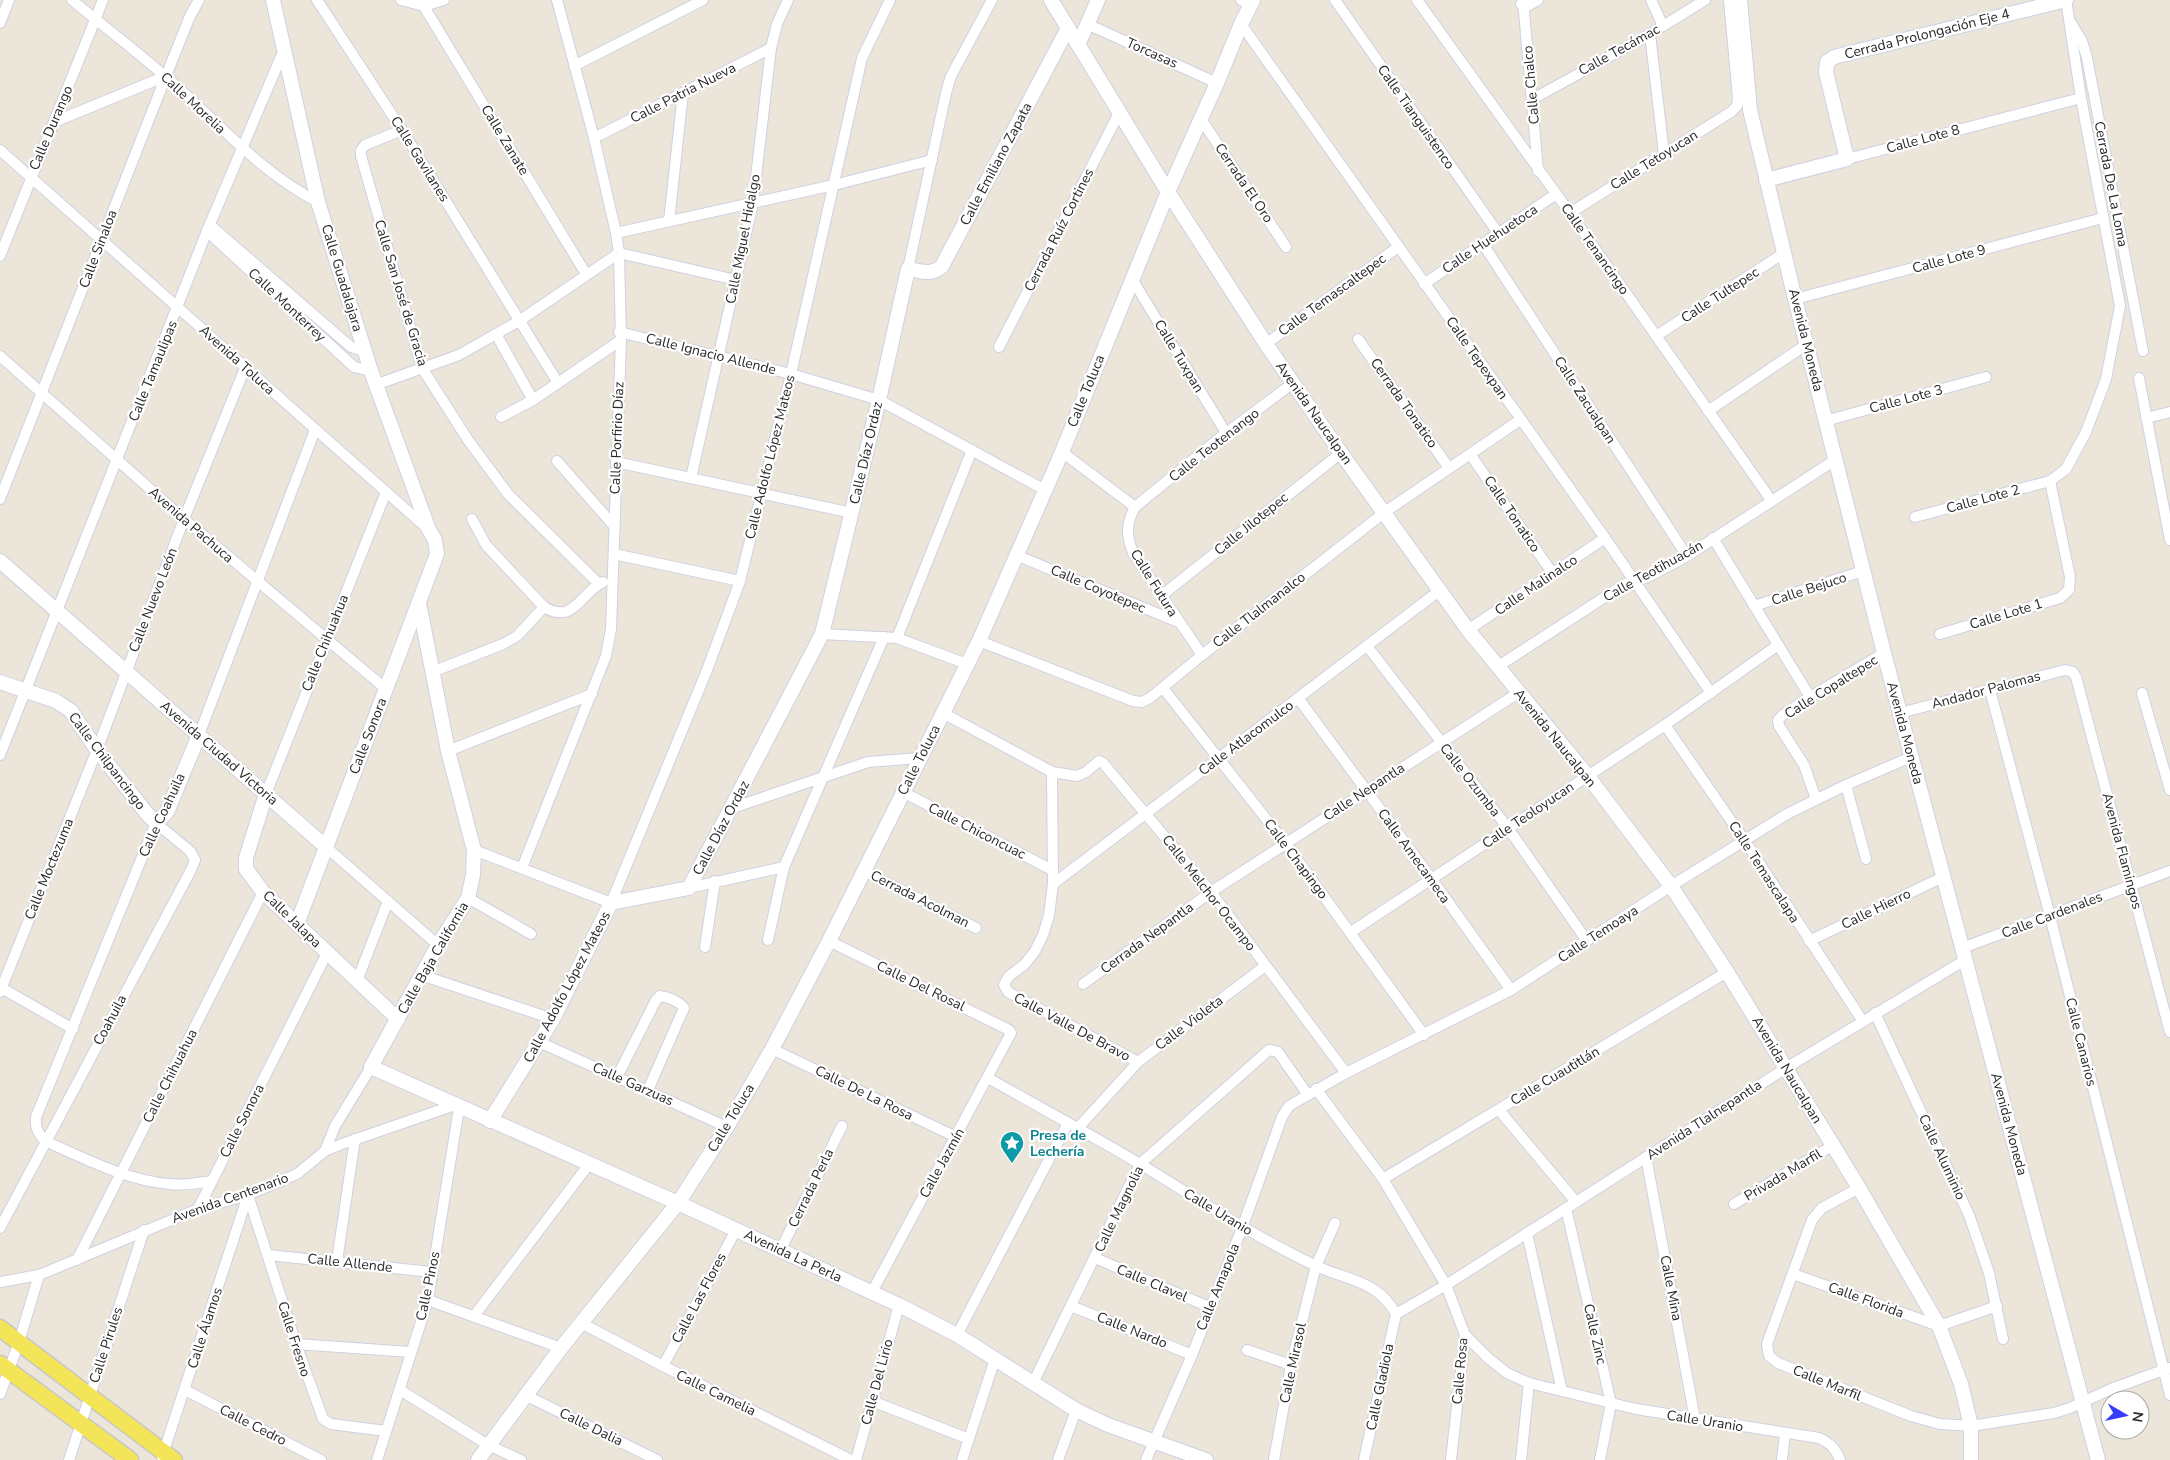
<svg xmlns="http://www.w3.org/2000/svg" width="2170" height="1460" font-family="'Nunito Sans',sans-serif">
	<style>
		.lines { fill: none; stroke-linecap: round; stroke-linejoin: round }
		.street-casing { stroke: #cfd0e2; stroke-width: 12 }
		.secondary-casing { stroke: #cfd0e2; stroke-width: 16 }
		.primary-casing { stroke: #c7c7c7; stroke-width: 19 }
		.street { stroke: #fff; stroke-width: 10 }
		.secondary { stroke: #fff; stroke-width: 14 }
		.primary { stroke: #f3e557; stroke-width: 16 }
		.labels { text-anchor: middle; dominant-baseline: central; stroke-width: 4.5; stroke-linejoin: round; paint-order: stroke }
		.street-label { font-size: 14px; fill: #292929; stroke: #fff }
		.culture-label { font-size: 14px; font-weight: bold; fill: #0d838f; stroke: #fff; text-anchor: start }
	</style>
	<rect width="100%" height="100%" fill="#ece6da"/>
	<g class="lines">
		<g class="street-casing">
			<g id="street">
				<path d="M72 0C103 26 135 50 166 77 215 119 259 172 318 202"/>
				<polyline points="317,0 402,130 558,383"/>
				<polyline points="401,0 424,6 444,0"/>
				<polyline points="420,0 586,274"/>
				<polyline points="1241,0 1251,4"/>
				<polyline points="1335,0 1498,233"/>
				<polyline points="1417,0 1570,213 1771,500"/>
				<polyline points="1523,0 1538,171"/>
				<polyline points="1651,0 1663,26"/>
				<polyline points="1521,4 1524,8 1538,0"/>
				<polyline points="0,23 9,0"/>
				<polyline points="2071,23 2082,41 2087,58 2143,351"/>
				<polyline points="1087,24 1217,83"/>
				<polyline points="1241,24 1605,538 1711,693"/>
				<polyline points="1650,34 1664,154"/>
				<polyline points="574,66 703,0"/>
				<polyline points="1533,99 1650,34 1705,0"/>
				<polyline points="1201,119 1286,247"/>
				<polyline points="54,122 166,76"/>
				<polyline points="402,130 365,145 361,150 361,156 422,368 468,440 508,494 599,584"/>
				<polyline points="594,138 771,48"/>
				<polyline points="0,150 428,529"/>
				<polyline points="1847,159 2081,98"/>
				<polyline points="1570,213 1731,112 1737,106 1738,98 1729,0"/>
				<polyline points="669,221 683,93"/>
				<polyline points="210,225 351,347 364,351"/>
				<polyline points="207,231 354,367 371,371"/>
				<polyline points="616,233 834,185 932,160"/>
				<polyline points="1483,244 1687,556"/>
				<polyline points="0,256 103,0"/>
				<polyline points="908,269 946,93 951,76 992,0"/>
				<polyline points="1132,279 1226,433"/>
				<polyline points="1424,284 1556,194"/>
				<polyline points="1795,299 2103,218"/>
				<polyline points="619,332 791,374 879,400 1045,490"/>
				<polyline points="496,334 533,400"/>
				<polyline points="1656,336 1784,253"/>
				<polyline points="1358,339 1449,468"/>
				<polyline points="1266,344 1398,247"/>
				<polyline points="999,347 1119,113"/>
				<polyline points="0,356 184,519 386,689"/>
				<polyline points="2139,378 2170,540"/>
				<polyline points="375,385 459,355 519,321 619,253 736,280"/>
				<polyline points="1708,411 1807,344"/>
				<polyline points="501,417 533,400 621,340"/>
				<polyline points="2146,418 2170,412"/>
				<polyline points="1825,421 1986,377"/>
				<polyline points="1062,452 1135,507"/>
				<polyline points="1470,454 1553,574"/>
				<polyline points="557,461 615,527"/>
				<polyline points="616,462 852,513"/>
				<polyline points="691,478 753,203 771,48 777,24 788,0"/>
				<polyline points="0,499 166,76 190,16 199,0"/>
				<polyline points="1915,517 2050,481 2066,469 2086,432 2106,379 2120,306 2081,98 2066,0"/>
				<path d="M472 519 486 545 544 607C574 625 580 593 603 582"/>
				<polyline points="1713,538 1810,697"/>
				<polyline points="614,554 740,581"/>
				<polyline points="1016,555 1178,622"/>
				<polyline points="1161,596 1341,453"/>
				<polyline points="1754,606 1863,571"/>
				<polyline points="1468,630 1605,538"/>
				<polyline points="822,634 897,638 967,664"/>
				<polyline points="1940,634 2060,598 2069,590 2070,577 2050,481"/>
				<polyline points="897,638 972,450"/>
				<polyline points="979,641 1133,701 1142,702 1150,698 1202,655 1385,512 1520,420"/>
				<polyline points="1367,646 1508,828 1587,941"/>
				<path d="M1202 655 1133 553C1126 535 1126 524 1135 507L1226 433 1293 383"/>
				<polyline points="1497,667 1625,584 1648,577 1687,556 1835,460"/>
				<polyline points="432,672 503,644 517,636 544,607"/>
				<polyline points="1163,688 1286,844 1424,1035"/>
				<polyline points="1990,690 2050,916 2170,1395"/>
				<polyline points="2142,693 2170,790"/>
				<polyline points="1298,698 1431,878 1511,990"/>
				<polyline points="943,713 1052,772 1077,776 1086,772 1099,761 1103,763 1211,892 1346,1073"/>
				<polyline points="1900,713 2065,670 2073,672 2076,677 2170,1032"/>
				<polyline points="1665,725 1745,841 1862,1020"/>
				<polyline points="199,735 315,430"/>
				<polyline points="448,751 592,694"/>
				<polyline points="0,755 207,231 283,52"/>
				<polyline points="1052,772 1053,884 1049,915 1043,935 1035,951 1025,964 1009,976 1004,985 1008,992 1138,1062"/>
				<polyline points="1846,785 1866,859"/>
				<polyline points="903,792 1052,870"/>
				<polyline points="266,794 386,492"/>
				<polyline points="1816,799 1804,765 1779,726 1778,720 1783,715 1810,697 1884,653"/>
				<polyline points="732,808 868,762 919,758"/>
				<polyline points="326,847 438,945"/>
				<polyline points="474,850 611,903 707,670 740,581 791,374 862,58 890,0"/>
				<polyline points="522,868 606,656 611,629 621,340 619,253 616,233 594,138 557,0"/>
				<polyline points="864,871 976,928"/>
				<polyline points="1053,884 1439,591"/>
				<polyline points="689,888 784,867"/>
				<polyline points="468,898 531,934"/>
				<polyline points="1351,932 1665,725 1778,645"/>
				<polyline points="768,940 784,867 884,637"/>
				<polyline points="829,941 1009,1030 1011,1033 872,1292"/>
				<polyline points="1809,941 1943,877"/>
				<polyline points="705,947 715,881"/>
				<polyline points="1962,948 2170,871"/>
				<polyline points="421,975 553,1019"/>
				<polyline points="357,981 388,901"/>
				<polyline points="1083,984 1211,892 1518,693"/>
				<polyline points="0,987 73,1029"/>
				<polyline points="0,992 97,750 184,519 245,368"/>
				<polyline points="1875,1013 1969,1215 1989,1273 2003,1339"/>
				<polyline points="539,1042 727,1127"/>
				<polyline points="772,1049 956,1137"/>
				<path d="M617 1077 656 1000 660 996C668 997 679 1001 684 1008L648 1090"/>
				<path d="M988 1078C1039 1107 1090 1134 1140 1164 1198 1199 1253 1236 1314 1265 1345 1280 1378 1280 1396 1314"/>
				<polyline points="1316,1089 1383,1179 1446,1285 1465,1335 1451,1460"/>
				<polyline points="1499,1110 1576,1202"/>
				<polyline points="1077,1129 1138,1062 1265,966"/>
				<polyline points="325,1151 335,1126 371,1067"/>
				<polyline points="1646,1157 1695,1419"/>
				<polyline points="1383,1179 1727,972"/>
				<polyline points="1859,1188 1822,1208 1812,1220 1767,1344 1769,1356 1778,1363 1911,1416 1940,1424 1971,1426 2054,1413 2070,1408 2111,1389 2169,1368"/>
				<polyline points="248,1195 296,1344 323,1419 331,1424 386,1431"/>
				<polyline points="1734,1204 1832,1146"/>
				<polyline points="1566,1208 1611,1403 1600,1460"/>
				<polyline points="198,1209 327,953"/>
				<path d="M0 1228 191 870 195 860 190 851 156 823 36 1117C35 1128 38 1133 45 1141 86 1159 125 1180 169 1184 183 1186 198 1183 212 1181"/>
				<polyline points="1527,1233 1562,1391"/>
				<polyline points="780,1251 842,1126"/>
				<polyline points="268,1255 432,1272"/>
				<polyline points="1095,1258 1209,1307"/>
				<polyline points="77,1260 263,892"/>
				<polyline points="337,1261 355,1139"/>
				<polyline points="1793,1274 1939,1326 1997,1306"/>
				<polyline points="0,1282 39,1275 198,1209 248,1195 297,1174 325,1151 342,1144 455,1105"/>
				<polyline points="428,1300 561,1348"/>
				<polyline points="1071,1306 1192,1355"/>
				<polyline points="1396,1314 1446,1285 1786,1068 1965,960"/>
				<polyline points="474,1316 590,1163"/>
				<polyline points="581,1323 663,1366 851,1460"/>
				<polyline points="957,1335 1068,1123"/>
				<path d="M1465 1335 1488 1358 1507 1373 1529 1383 1636 1409 1819 1438C1830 1443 1836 1449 1840 1460"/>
				<polyline points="296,1344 411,1352"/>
				<polyline points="1247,1350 1291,1365"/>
				<polyline points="663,1366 736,1230"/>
				<polyline points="1033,1383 1140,1164 1269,1050 1278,1052 1308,1095"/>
				<polyline points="185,1390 321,1460"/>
				<polyline points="400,1390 488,1445 521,1460"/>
				<polyline points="0,1394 19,1342 39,1275"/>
				<polyline points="525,1395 657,1460"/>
				<polyline points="872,1401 969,1439"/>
				<polyline points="162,1457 248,1195"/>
				<polyline points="69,1460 144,1230"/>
				<polyline points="377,1460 428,1300 459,1108"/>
				<polyline points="856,1460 899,1305"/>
				<polyline points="962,1460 995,1359"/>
				<polyline points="1058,1460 1076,1410"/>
				<polyline points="1146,1460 1192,1355 1242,1228 1282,1117 1289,1106 1346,1073 1511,990 1671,886 1787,814 1846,785 1911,757"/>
				<polyline points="1274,1460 1291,1365 1316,1266 1335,1223"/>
				<polyline points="1364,1460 1396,1314"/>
				<polyline points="1521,1460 1529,1383"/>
				<polyline points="1782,1460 1785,1433"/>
			</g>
		</g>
		<g class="secondary-casing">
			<g id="secondary">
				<polyline points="273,0 318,202 371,371 429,530 435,540 437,554 297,924"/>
				<polyline points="1051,0 1168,192 1266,344 1341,453 1468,630 1587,775 1671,886 1727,972 1859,1188 1939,1326 1961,1384 1971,1426 1971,1460"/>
				<polyline points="1740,0 1750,110 1795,299 1884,653 2098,1460"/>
				<polyline points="1078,45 1098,0"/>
				<polyline points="1766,180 1847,159 1826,72 1827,62 1834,57 2066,0"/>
				<polyline points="0,561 326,847"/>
				<polyline points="419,603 448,751 474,850 473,875 468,898 438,945 371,1067 678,1203 899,1305 957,1335 1076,1410 1108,1425 1206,1460"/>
				<polyline points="0,682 56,701 71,711 97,750 148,815 156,823 167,812 199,735"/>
				<polyline points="266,794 246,858 246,869 263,892 398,1019"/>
				<path d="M490 1121 553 1019 611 903 689 888 822 634 879 400 908 269C920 271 932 276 942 266L1068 28"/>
				<polyline points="478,1460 561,1348 678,1203 727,1127 772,1049 829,941 979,641 1062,452 1168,192 1217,83 1241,24 1253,0"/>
			</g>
		</g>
		<g class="primary-casing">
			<g id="primary">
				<polyline points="0,1328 174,1460"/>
				<polyline points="0,1364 130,1460"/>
			</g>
		</g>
		<use href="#street" class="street"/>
		<use href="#secondary" class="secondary"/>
		<use href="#primary" class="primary"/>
	</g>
	<defs>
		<g id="sight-pin" transform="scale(1.25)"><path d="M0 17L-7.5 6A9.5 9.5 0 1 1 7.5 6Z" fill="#0f9aa8" stroke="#fff"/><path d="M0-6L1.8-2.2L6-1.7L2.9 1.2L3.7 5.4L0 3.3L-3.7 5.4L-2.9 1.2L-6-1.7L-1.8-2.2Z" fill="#fff"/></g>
	</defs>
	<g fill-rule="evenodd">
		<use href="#sight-pin" x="1012" y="1143"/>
	</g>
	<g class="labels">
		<g class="street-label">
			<text transform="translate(1927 34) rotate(-14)">Cerrada Prolongación Eje 4</text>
			<text transform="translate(1619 50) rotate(-29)">Calle Tecámac</text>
			<text transform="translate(1152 53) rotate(24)">Torcasas</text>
			<text transform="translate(1531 85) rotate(-95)">Calle Chalco</text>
			<text transform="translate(683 93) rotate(-27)">Calle Patria Nueva</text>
			<text transform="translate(193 103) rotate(43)">Calle Morelia</text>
			<text transform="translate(1416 117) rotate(55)">Calle Tianguistenco</text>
			<text transform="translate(51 128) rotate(-67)">Calle Durango</text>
			<text transform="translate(1923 139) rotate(-15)">Calle Lote 8</text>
			<text transform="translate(505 140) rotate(59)">Calle Zanate</text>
			<text transform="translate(420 159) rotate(58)">Calle Gavilanes</text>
			<text transform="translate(1654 160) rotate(-32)">Calle Tetoyucan</text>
			<text transform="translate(996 164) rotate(-62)">Calle Emiliano Zapata</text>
			<text transform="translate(1244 183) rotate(56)">Cerrada El Oro</text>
			<text transform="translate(2111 184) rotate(79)">Cerrada De La Loma</text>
			<text transform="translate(1059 230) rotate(-63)">Cerrada Ruíz Cortines</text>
			<text transform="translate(743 239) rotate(-79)">Calle Miguel Hidalgo</text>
			<text transform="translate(1490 239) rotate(-34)">Calle Huehuetoca</text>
			<text transform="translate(98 249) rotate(-69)">Calle Sinaloa</text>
			<text transform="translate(1595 249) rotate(55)">Calle Tenancingo</text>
			<text transform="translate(1949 259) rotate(-15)">Calle Lote 9</text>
			<text transform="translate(342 278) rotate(73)">Calle Guadalajara</text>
			<text transform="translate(401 293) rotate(73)">Calle San José de Gracia</text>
			<text transform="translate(1332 295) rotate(-36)">Calle Temascaltepec</text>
			<text transform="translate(1720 295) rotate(-33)">Calle Tultepec</text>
			<text transform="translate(287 305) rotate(43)">Calle Monterrey</text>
			<text transform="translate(1806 340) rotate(76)">Avenida Moneda</text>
			<text transform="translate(711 354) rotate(14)">Calle Ignacio Allende</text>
			<text transform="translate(1179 356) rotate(59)">Calle Tuxpan</text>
			<text transform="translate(1477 358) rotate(55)">Calle Tepexpan</text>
			<text transform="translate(237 360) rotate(42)">Avenida Toluca</text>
			<text transform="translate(153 371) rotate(-68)">Calle Tamaulipas</text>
			<text transform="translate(1086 391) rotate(-68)">Calle Toluca</text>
			<text transform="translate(1906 399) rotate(-15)">Calle Lote 3</text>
			<text transform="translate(1585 400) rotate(57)">Calle Zacualpan</text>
			<text transform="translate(1404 403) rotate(55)">Cerrada Tonatico</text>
			<text transform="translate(1314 413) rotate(55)">Avenida Naucalpan</text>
			<text transform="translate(617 438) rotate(-88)">Calle Porfirio Díaz</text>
			<text transform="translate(1214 445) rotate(-38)">Calle Teotenango</text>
			<text transform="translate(866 453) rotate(-77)">Calle Díaz Ordaz</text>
			<text transform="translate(770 457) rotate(-76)">Calle Adolfo López Mateos</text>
			<text transform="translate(1983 499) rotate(-15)">Calle Lote 2</text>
			<text transform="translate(1512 514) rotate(56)">Calle Tonatico</text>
			<text transform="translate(1251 524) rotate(-39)">Calle Jilotepec</text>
			<text transform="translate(191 525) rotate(41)">Avenida Pachuca</text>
			<text transform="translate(1653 571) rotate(-29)">Calle Teotihuacán</text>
			<text transform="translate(1154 583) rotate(58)">Calle Futura</text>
			<text transform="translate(1536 585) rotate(-34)">Calle Malinalco</text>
			<text transform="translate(1098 589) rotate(23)">Calle Coyotepec</text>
			<text transform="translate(1809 589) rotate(-18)">Calle Bejuco</text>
			<text transform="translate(153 600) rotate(-69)">Calle Nuevo León</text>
			<text transform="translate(1259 610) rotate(-38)">Calle Tlalmanalco</text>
			<text transform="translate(2006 614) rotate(-17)">Calle Lote 1</text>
			<text transform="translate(325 643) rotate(-68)">Calle Chihuahua</text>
			<text transform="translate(1831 687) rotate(-32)">Calle Copaltepec</text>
			<text transform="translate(1986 690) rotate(-15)">Andador Palomas</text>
			<text transform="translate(1905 733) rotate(75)">Avenida Moneda</text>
			<text transform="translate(368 736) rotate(-69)">Calle Sonora</text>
			<text transform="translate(1246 738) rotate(-37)">Calle Atlacomulco</text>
			<text transform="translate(1555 738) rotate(51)">Avenida Naucalpan</text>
			<text transform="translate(219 753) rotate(41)">Avenida Ciudad Victoria</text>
			<text transform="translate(919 760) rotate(-63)">Calle Toluca</text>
			<text transform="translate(107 761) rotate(53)">Calle Chilpancingo</text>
			<text transform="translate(1470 780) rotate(52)">Calle Ozumba</text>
			<text transform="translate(1364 792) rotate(-33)">Calle Nepantla</text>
			<text transform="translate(162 815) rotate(-65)">Calle Coahuila</text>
			<text transform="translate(1528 815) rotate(-34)">Calle Teoloyucan</text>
			<text transform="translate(721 828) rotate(-62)">Calle Díaz Ordaz</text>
			<text transform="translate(977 831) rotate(27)">Calle Chiconcuac</text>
			<text transform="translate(2122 851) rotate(75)">Avenida Flamingos</text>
			<text transform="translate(1414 856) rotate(54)">Calle Amecameca</text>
			<text transform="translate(1296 859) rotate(53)">Calle Chapingo</text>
			<text transform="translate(49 869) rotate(-68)">Calle Moctezuma</text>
			<text transform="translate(1764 872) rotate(57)">Calle Temascalapa</text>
			<text transform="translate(1209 893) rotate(52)">Calle Melchor Ocampo</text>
			<text transform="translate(920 899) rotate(27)">Cerrada Acolman</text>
			<text transform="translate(1876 909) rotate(-26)">Calle Hierro</text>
			<text transform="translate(2052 915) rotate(-21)">Calle Cardenales</text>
			<text transform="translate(292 919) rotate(44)">Calle Jalapa</text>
			<text transform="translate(1598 934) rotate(-33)">Calle Temoaya</text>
			<text transform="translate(1147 938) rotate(-36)">Cerrada Nepantla</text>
			<text transform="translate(433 958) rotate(-60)">Calle Baja California</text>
			<text transform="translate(921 986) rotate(26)">Calle Del Rosal</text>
			<text transform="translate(567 987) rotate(-62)">Calle Adolfo López Mateos</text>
			<text transform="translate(110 1020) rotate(-62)">Coahuila</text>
			<text transform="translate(1189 1023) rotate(-37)">Calle Violeta</text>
			<text transform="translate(1072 1027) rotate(28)">Calle Valle De Bravo</text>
			<text transform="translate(2081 1042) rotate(76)">Calle Canarios</text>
			<text transform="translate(1787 1070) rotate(59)">Avenida Naucalpan</text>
			<text transform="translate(170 1076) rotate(-63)">Calle Chihuahua</text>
			<text transform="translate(1555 1076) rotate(-31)">Calle Cuautitlán</text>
			<text transform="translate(633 1084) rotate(24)">Calle Garzuas</text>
			<text transform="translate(864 1093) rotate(26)">Calle De La Rosa</text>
			<text transform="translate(731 1118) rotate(-59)">Calle Toluca</text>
			<text transform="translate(1704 1120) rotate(-33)">Avenida Tlalnepantla</text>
			<text transform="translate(242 1121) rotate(-63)">Calle Sonora</text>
			<text transform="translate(2009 1124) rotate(75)">Avenida Moneda</text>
			<text transform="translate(1942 1157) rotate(65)">Calle Aluminio</text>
			<text transform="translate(942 1163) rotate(-61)">Calle Jazmín</text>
			<text transform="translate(1783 1175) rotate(-31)">Privada Marfil</text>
			<text transform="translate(811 1188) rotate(-64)">Cerrada Perla</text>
			<text transform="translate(230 1198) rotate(-20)">Avenida Centenario</text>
			<text transform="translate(1119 1209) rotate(-64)">Calle Magnolia</text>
			<text transform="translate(1218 1212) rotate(31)">Calle Uranio</text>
			<text transform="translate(793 1256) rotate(25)">Avenida La Perla</text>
			<text transform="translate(350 1263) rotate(6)">Calle Allende</text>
			<text transform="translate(1152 1283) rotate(23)">Calle Clavel</text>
			<text transform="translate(428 1286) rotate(-78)">Calle Pinos</text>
			<text transform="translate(1218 1287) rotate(-68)">Calle Amapola</text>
			<text transform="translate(1671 1288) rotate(79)">Calle Mina</text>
			<text transform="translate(699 1298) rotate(-62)">Calle Las Flores</text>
			<text transform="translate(1866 1300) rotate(20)">Calle Florida</text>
			<text transform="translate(205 1328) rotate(-72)">Calle Álamos</text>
			<text transform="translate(1132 1330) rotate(22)">Calle Nardo</text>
			<text transform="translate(1595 1334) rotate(77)">Calle Zinc</text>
			<text transform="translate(294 1339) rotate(72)">Calle Fresno</text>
			<text transform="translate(106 1345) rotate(-72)">Calle Pirules</text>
			<text transform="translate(1293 1363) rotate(-78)">Calle Mirasol</text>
			<text transform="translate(1460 1371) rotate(-85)">Calle Rosa</text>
			<text transform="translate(877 1382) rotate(-75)">Calle Del Lirio</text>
			<text transform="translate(1827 1383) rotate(22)">Calle Marfil</text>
			<text transform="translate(1380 1387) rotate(-78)">Calle Gladiola</text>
			<text transform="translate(716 1393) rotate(26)">Calle Camelia</text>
			<text transform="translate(1705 1421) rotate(9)">Calle Uranio</text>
			<text transform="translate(253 1425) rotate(27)">Calle Cedro</text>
			<text transform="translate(591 1427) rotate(26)">Calle Dalia</text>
		</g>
		<g class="culture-label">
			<text x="1030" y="1135">Presa de<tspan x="1030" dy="16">Lechería</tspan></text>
		</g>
	</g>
	<g transform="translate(2125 1415) rotate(99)"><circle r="24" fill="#ffffff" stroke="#a9a9a9"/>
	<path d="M0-4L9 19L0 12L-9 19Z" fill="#353efd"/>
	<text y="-8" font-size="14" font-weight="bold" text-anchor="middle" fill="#292929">N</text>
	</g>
</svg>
